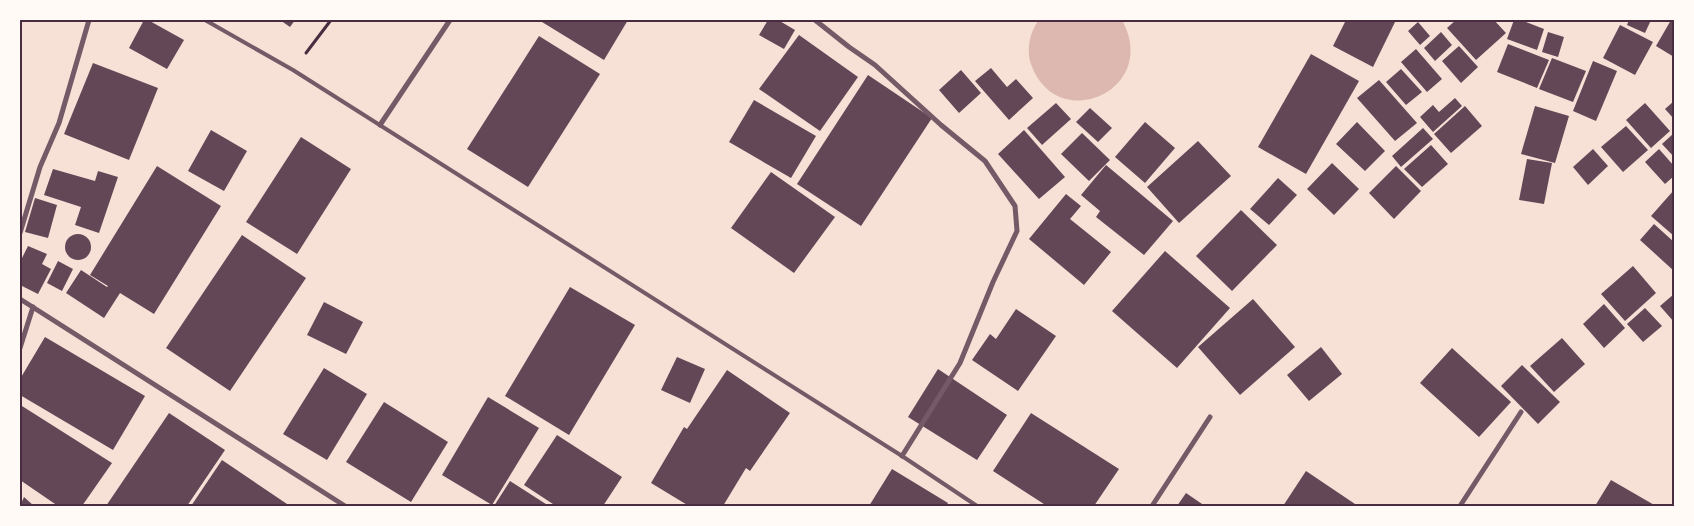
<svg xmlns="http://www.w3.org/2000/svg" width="1694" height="526" font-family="Rubik,sans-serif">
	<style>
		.water { fill: #dcb8b0 }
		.building { fill: #644757 }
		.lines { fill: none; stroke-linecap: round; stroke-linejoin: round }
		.path { stroke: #4a2c40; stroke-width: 3 }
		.service { stroke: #755966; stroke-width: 4 }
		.minor { stroke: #755966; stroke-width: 5 }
		.neatline { fill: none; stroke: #4a2c40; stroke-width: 2 }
	</style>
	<rect width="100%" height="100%" fill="#f7e1d7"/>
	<path class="water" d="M1039 20H1122C1161 91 1056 136 1031 64 1026 50 1030 31 1039 20Z"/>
	<g class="building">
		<polygon points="144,20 148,20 184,40 167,69 129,48"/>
		<polygon points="280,20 295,20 290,27"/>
		<polygon points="544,20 628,20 604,60 542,22"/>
		<polygon points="768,20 778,20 795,30 784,49 759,35"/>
		<polygon points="1346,20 1396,20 1373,67 1333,46"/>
		<polygon points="1456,20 1494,20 1506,33 1476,60 1447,28"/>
		<polygon points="1514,20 1521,20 1544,29 1537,50 1507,39"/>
		<polygon points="1629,20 1651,20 1645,33 1627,25"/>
		<polygon points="1671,20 1674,20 1674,57 1656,46"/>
		<polygon points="1418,22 1430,36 1420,45 1408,31"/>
		<polygon points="1620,25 1653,42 1635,75 1603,58"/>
		<polygon points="1441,32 1452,45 1435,61 1424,48"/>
		<polygon points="1548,32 1564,37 1558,57 1542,52"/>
		<polygon points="799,35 858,77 820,131 759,89"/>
		<polygon points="539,36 600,74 528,187 467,149"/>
		<polygon points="1508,44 1549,60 1537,88 1497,72"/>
		<polygon points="1459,46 1478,67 1461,83 1442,61"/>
		<polygon points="1416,49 1442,79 1427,92 1401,62"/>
		<polygon points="1311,54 1359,81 1306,174 1258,147"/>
		<polygon points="1552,58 1586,71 1573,102 1539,89"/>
		<polygon points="1593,61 1617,71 1596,121 1573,111"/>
		<polygon points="93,63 158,88 129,160 64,134"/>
		<polygon points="991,68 1007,87 1016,79 1033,98 1009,120 975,81"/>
		<polygon points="1401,69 1422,92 1406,105 1386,82"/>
		<polygon points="961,70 981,93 959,113 939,90"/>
		<polygon points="868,75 932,118 861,226 797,184"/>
		<polygon points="1379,80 1417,123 1395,141 1357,98"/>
		<polygon points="1455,98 1462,106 1433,132 1420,117 1433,105 1439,112"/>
		<polygon points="754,100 816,136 791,178 729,142"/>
		<polygon points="1674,101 1674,119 1665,109"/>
		<polygon points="1056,103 1071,119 1042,145 1027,128"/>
		<polygon points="1645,103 1670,131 1651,148 1626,120"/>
		<polygon points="1465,106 1482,126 1451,153 1434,134"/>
		<polygon points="1535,106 1569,116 1555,163 1521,154"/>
		<polygon points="1090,108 1112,128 1098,142 1076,122"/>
		<polygon points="1145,122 1175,148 1145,183 1115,157"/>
		<polygon points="1357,122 1385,151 1365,171 1336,144"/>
		<polygon points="1626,126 1648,150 1623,172 1601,147"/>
		<polygon points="1423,128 1433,139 1401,167 1392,156"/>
		<polygon points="211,130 247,151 224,191 188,171"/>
		<polygon points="1024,130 1065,177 1039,199 998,154"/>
		<polygon points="1082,133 1110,160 1089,181 1061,154"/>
		<polygon points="1674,133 1674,157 1662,144"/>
		<polygon points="301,137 351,169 297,254 246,222"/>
		<polygon points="1198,141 1231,176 1179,223 1147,187"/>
		<polygon points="1431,145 1448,164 1422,187 1404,169"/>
		<polygon points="1593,149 1608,166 1588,185 1573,167"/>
		<polygon points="1659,149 1674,166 1674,176 1665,184 1645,162"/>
		<polygon points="1527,159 1552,163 1544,204 1519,200"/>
		<polygon points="1332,163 1359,189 1334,215 1307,189"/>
		<polygon points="1106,165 1173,221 1144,255 1096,217 1100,211 1081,195"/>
		<polygon points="157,166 221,206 154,314 120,293 104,318 66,293 81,270 107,287 108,286 90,275"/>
		<polygon points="1396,166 1421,191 1394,219 1369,193"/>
		<polygon points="53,169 95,181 98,171 118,177 99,233 75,225 81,207 44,195"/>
		<polygon points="771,172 835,217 794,273 731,228"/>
		<polygon points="1278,178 1297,195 1269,225 1250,209"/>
		<polygon points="1674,190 1674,236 1651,216"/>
		<polygon points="1066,194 1081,206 1070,219 1111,252 1084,285 1029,239"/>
		<polygon points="35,198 57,205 48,238 25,232"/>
		<polygon points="1241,210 1277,245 1232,291 1196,256"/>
		<polygon points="1654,224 1674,242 1674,271 1640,240"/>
		<circle cx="78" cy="247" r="13"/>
		<polygon points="242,235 306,278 230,391 166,348"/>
		<polygon points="28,246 47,254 42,264 51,269 38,294 20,285 20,262"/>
		<polygon points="1165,251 1230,308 1177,368 1112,311"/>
		<polygon points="58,261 73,269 62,291 47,283"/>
		<polygon points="1633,266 1656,293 1625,321 1601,294"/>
		<polygon points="570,287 635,325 569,435 505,396"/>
		<polygon points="1674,294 1674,322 1660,306"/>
		<polygon points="1253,299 1295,347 1240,395 1198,347"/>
		<polygon points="324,302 363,322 346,354 307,335"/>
		<polygon points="1604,304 1625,328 1604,348 1583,324"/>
		<polygon points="1645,308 1662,326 1643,342 1627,324"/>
		<polygon points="1016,309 1056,336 1018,391 972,360 990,334 996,339"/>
		<polygon points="45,337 145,396 113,450 20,395 20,379"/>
		<polygon points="1562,338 1585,364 1554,392 1530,366"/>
		<polygon points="1321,347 1342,374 1309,401 1287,375"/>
		<polygon points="1452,348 1511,402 1479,437 1420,383"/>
		<polygon points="677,357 705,369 690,403 661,390"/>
		<polygon points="1522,365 1560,402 1538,424 1501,386"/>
		<polygon points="324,368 367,394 327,460 283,434"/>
		<polygon points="938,369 1007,415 977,460 908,417"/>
		<polygon points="727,370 790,413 750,471 746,468 723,506 689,506 651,483 684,427 687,429"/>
		<polygon points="488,397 539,428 492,505 442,475"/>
		<polygon points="384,402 448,442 411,502 346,462"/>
		<polygon points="22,406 112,463 82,506 58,506 20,480 20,413"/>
		<polygon points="169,413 225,450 187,506 106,506"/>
		<polygon points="1031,413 1119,469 1094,506 1047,506 993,471"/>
		<polygon points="557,435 622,477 603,506 556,506 524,485"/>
		<polygon points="222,460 290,506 191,506"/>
		<polygon points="892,469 948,503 946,506 869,506"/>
		<polygon points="1306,471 1358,506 1283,506"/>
		<polygon points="1611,480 1656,506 1595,506"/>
		<polygon points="510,481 549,506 494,506"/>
		<polygon points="1186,493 1205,506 1177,506"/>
		<polygon points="24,497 34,506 20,506"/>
	</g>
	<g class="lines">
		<polyline class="path" points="306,53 331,20"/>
		<polyline class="service" points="205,20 293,70 902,456 977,506"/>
		<g class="minor">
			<polyline points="815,20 849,47 875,65 941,125 985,161 1015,206 1017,231 993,282 960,363 902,456"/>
			<polyline points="380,125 450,20"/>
			<polyline points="20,233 40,167 59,123 89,20"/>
			<polyline points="20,299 345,506"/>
			<polyline points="20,348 33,307"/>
			<polyline points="1152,506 1210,417"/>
			<polyline points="1460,506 1521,412"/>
		</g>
	</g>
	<rect width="1694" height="526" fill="none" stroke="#fffaf5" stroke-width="42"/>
	<rect x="21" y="21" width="1652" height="484" class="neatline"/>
</svg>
